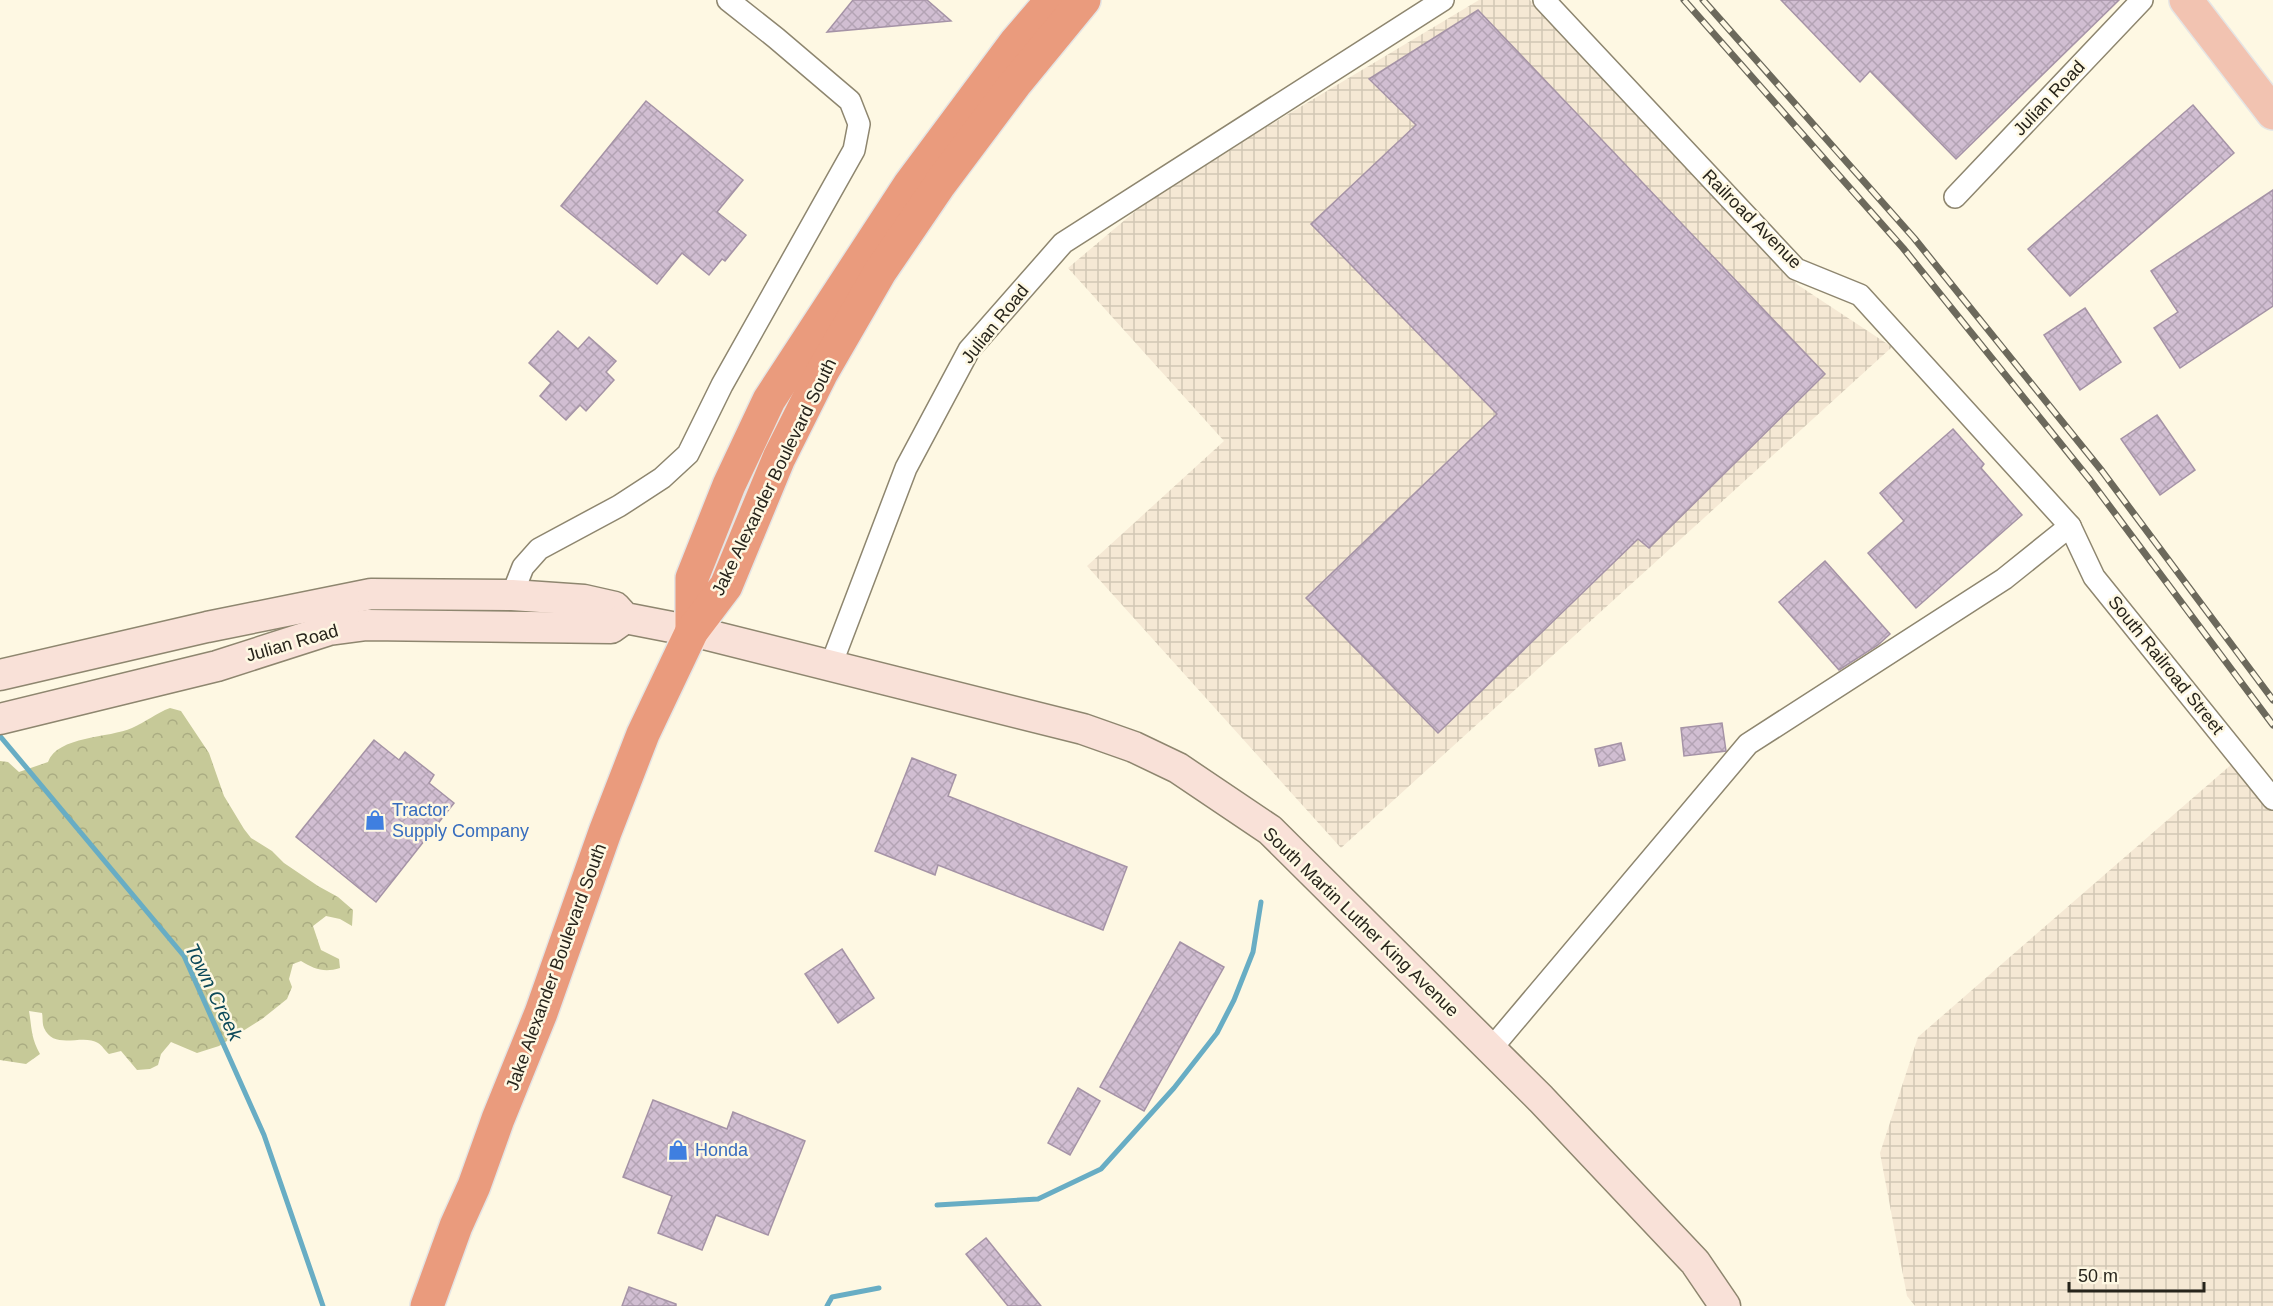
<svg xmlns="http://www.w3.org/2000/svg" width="2273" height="1306" font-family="Helvetica,sans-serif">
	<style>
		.industrial { fill: url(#industrial-grid) }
		.forest { fill: url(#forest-crowns) }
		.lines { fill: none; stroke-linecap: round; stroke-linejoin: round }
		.stream { stroke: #68adc4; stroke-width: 5 }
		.building { fill: url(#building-cross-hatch); stroke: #a593a6; stroke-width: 1.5 }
		.street-casing { stroke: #8e866f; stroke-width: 24 }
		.secondary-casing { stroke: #8e866f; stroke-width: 33 }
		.primary-casing { stroke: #e5e5e4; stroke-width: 36 }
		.highway-casing { stroke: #e5e5e4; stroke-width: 36 }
		.street { stroke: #fff; stroke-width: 21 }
		.secondary { stroke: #f9e1d8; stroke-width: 30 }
		.primary { stroke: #f2c3b1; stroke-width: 33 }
		.highway { stroke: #ea9b7d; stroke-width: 33 }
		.rail-casing { stroke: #6c695c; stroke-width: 7 }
		.rail { stroke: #fef8e3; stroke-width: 4.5; stroke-dasharray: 14; stroke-linecap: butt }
		.labels { text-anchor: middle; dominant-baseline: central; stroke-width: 5; stroke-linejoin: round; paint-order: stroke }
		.street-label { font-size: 18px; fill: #27241b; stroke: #fef8e3 }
		.shop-label { font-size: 18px; fill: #366cbe; stroke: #fef8e3; text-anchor: start }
		.water-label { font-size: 20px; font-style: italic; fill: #0d4a5a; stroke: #fef8e3 }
	</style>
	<defs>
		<pattern id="industrial-grid" width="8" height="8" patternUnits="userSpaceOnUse" patternTransform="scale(1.5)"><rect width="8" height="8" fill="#f5e8d4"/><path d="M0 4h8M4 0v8" fill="none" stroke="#d2c7b5"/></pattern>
		<pattern id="forest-crowns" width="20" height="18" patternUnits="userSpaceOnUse" patternTransform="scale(1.5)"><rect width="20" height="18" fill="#c6c998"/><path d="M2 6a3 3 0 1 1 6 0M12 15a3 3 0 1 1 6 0" fill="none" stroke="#aaac82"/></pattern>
		<pattern id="building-cross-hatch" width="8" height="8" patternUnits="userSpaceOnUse" patternTransform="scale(1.5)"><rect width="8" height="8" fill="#d1bed2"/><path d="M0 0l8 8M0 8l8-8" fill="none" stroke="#b3a3b4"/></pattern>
	</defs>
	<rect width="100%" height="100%" fill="#fef8e3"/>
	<g class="industrial">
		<polygon points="1479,0 1530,0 1798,285 1892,347 1341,848 1087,566 1224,441 1068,268 1158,192"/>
		<polygon points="2248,750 2273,788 2273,1306 1915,1306 1907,1296 1880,1153 1918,1037"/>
	</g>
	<path class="forest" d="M170 708 181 711 209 753 224 796 244 829 251 838 272 851 284 863 318 886 338 897 353 910 352 926 340 919 326 916 313 926 321 950 339 959 340 968C324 973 314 969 301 961L293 964 289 979 292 987 287 999 262 1019 219 1046 197 1053 171 1042 161 1054 158 1065 150 1069 137 1070 121 1051 109 1054C105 1051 102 1045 98 1043 83 1033 54 1051 44 1028 42 1024 43 1017 42 1013L29 1011C32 1029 31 1038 40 1054L26 1064 0 1060V761L8 762 19 772 48 762C57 736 110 738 132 728 146 722 156 713 170 708Z"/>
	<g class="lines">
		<g class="stream">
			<polyline points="0,736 184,956 264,1135 323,1306"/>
			<polyline points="937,1205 1038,1199 1101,1169 1174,1088 1217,1033 1234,1000 1253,952 1261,902"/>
			<polyline points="827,1306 832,1297 879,1288"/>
		</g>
	</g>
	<g class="building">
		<polygon points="853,0 927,0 951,21 827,32"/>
		<polygon points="1781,0 2119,0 1956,159 1870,71 1860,82"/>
		<polygon points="1478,10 1825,374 1649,548 1638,539 1438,733 1306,598 1497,414 1311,224 1416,125 1369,79"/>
		<polygon points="646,101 743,180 717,212 746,235 725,261 722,259 709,275 682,253 657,284 561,206"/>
		<polygon points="2193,105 2234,153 2070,296 2028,249"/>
		<polygon points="2273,190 2273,306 2180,368 2154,328 2178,312 2151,271"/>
		<polygon points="2085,308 2121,362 2080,390 2044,335"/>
		<polygon points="558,331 578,349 589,337 616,361 606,372 614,380 586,411 580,405 566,420 540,396 551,383 529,363"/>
		<polygon points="2157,415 2195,470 2160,495 2121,439"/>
		<polygon points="1953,429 1984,464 1981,468 2022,515 1916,608 1868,553 1904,521 1880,493"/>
		<polygon points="1825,561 1890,634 1878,645 1839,670 1779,602"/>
		<polygon points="1722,723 1726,751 1684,756 1681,728"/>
		<polygon points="374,740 399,760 405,752 434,775 429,783 454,803 376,902 296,837"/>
		<polygon points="1621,743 1625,760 1599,766 1595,749"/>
		<polygon points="912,758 956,775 948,796 1127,867 1103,930 938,865 935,875 875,851"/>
		<polygon points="1180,942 1224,967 1144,1111 1100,1087"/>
		<polygon points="842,949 874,998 838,1023 805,974"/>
		<polygon points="1078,1088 1100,1101 1070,1155 1048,1143"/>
		<polygon points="653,1100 727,1129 733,1112 805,1141 768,1235 716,1215 702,1250 658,1233 672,1196 623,1177"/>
		<polygon points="986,1238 1041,1306 1008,1306 966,1254"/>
		<polygon points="629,1287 676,1304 676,1306 622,1306"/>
	</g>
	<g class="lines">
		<g class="street-casing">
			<g id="street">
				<polyline points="1544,0 1796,269 1860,295 2070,526 2094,577 2273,799"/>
				<polyline points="1955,197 2142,0"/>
				<polyline points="512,595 523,567 539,549 619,506 662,478 688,454 722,385 854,150 859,124 850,101 776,38 728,0"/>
				<polyline points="831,665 906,468 969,350 1063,243 1443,0"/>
				<polyline points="1491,1049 1748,744 2004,579 2070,526"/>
			</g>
		</g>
		<g class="secondary-casing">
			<g id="secondary">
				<polyline points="0,675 207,627 371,594 512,595 584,600 615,607 625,618 692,631 1083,729 1134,747 1178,768 1270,830 1541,1099 1695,1262 1725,1306"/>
				<polyline points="0,719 217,666 329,630 367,625 611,628 625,618"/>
			</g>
		</g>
		<g class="primary-casing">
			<polyline id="primary" points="2186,0 2273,113"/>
		</g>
		<g class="highway-casing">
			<g id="highway">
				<polyline points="692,631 692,578 729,485 769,400 910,184 1015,43 1052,0"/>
				<polyline points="427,1306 456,1226 474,1186 498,1119 541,1013 605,832 643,734 692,631 726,586 779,458 821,374 880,272 940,184 1015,84 1084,0"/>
			</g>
		</g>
		<use href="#street" class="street"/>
		<use href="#secondary" class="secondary"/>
		<use href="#primary" class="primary"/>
		<use href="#highway" class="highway"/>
		<g class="rail-casing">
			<g id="rail">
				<polyline points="1684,0 1903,248 2090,480 2273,725"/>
				<polyline points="1703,0 1914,238 2102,471 2273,700"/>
			</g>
		</g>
		<use href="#rail" class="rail"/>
	</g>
	<defs>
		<g id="shop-bare" transform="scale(1.62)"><path d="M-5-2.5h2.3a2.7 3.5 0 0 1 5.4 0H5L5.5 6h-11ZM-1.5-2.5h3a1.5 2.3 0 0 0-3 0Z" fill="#3f7fe0" stroke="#fef8e3" stroke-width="2.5" paint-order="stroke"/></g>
	</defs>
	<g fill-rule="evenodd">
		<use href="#shop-bare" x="375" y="820"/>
		<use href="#shop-bare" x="678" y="1150"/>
	</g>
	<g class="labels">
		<g class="street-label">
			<text transform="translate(2049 98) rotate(-47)">Julian Road</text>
			<text transform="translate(1752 219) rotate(45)">Railroad Avenue</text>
			<text transform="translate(995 324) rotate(-51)">Julian Road</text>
			<text transform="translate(774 477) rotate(-64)">Jake Alexander Boulevard South</text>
			<text transform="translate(292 643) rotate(-16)">Julian Road</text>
			<text transform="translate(2166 665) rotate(51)">South Railroad Street</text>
			<text transform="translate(1361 922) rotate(44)">South Martin Luther King Avenue</text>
			<text transform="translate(556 967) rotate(-70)">Jake Alexander Boulevard South</text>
		</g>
		<g class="shop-label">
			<text x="392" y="810">Tractor<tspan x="392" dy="21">Supply Company</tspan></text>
			<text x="695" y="1150">Honda</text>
		</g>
		<g class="water-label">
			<text transform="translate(214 992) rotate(64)">Town Creek</text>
		</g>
	</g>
	<path d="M2069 1282v9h135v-9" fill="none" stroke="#27241b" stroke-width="3"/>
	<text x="2078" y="1282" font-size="18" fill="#27241b" stroke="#fef8e3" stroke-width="4.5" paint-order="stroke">50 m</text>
</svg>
